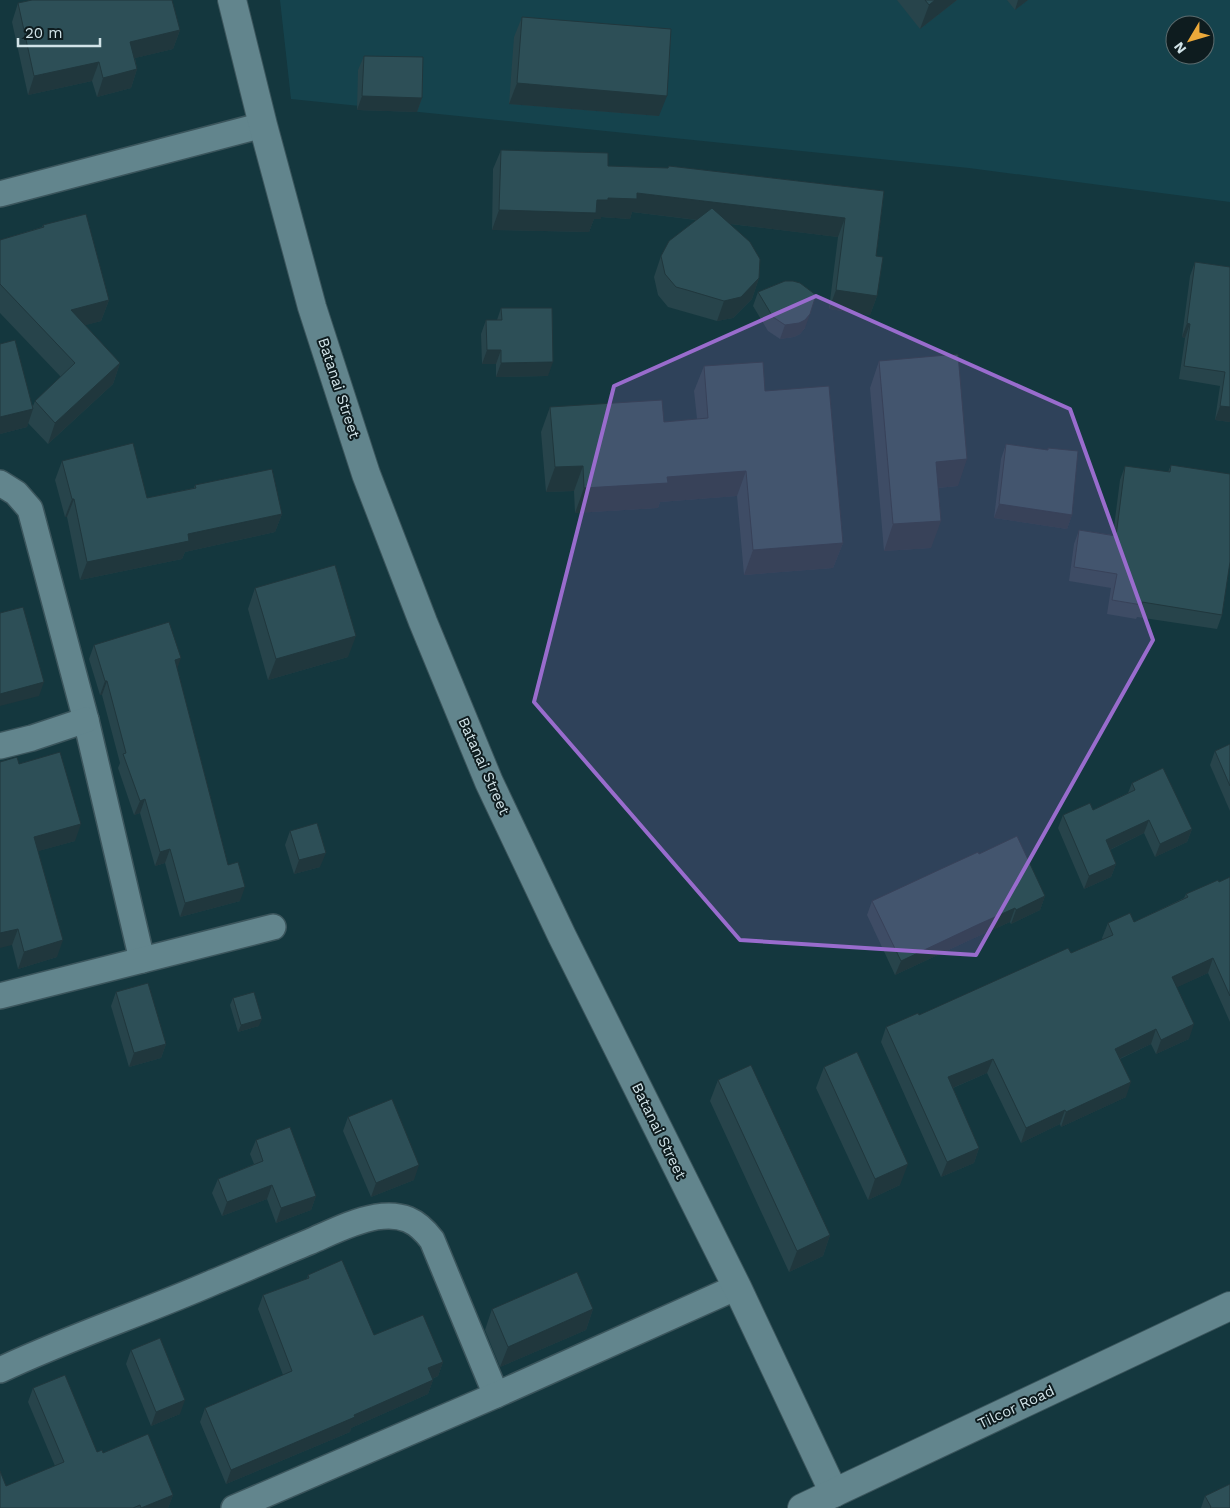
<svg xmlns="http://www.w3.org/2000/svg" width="1230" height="1508" font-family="'Work Sans',sans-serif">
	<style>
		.built { fill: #15434d; fill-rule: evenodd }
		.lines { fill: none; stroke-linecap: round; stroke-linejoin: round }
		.street-casing { stroke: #3b555c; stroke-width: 28 }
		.secondary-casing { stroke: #3b555c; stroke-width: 30 }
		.street { stroke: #62858d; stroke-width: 25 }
		.secondary { stroke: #62858d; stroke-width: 28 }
		.wall { fill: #27444b }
		.shaded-wall { fill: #20373d }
		.building { fill: #2d4f57; stroke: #20373d }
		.marked { fill: #996ccd; fill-opacity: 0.2; stroke: #996ccd; stroke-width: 4; stroke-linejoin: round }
		.labels { text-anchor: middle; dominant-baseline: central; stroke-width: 4; stroke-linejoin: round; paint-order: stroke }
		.street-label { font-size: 15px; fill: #d1e3e8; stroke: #0e1c1f }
	</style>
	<rect width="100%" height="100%" fill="#14373e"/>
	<path class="built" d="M280 0H1230V202L969 168 291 99ZM1175 25H1205V55H1175Z"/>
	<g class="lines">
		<g class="street-casing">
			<g id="street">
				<polyline points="0,194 263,125"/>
				<polyline points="0,483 16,493 30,509 86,720 142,960"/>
				<polyline points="0,746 32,738 86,720"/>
				<polyline points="0,996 273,927"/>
				<path d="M0 1370C70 1337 143 1313 214 1282 246 1269 277 1255 309 1242 330 1233 353 1221 376 1217 402 1213 417 1220 432 1240L496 1395"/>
				<polyline points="234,1508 496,1395 737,1287"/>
			</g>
		</g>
		<g class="secondary-casing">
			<g id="secondary">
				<polyline points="232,0 263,125 312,307 366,474 423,622 489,782 562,936 737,1287 834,1493"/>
				<polyline points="802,1508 1230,1306"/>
			</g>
		</g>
		<use href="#street" class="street"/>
		<use href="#secondary" class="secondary"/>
	</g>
	<g class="wall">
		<polygon points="897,0 957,0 920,29"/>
		<polygon points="1007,0 1028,0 1015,10"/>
		<polygon points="18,3 180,30 173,49 135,58 137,69 131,88 97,97 92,81 28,95 12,22"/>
		<polygon points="522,17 659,116 509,104 514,37"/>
		<polygon points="364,56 422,98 417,112 357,110 358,70"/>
		<polygon points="501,150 608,166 668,168 669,166 884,191 876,256 877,296 870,315 829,309 838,237 730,224 759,278 752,299 733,318 717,321 668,307 658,295 654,277 661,256 696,220 632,212 630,219 601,217 601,219 594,219 589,232 492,230 493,169"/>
		<polygon points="43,225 109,300 101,321 85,325 120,363 113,384 48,444 28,423 27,427 0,434 0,344 33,406 35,401 61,377 0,313 0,240 42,227"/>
		<polygon points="1195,262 1230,267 1230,422 1215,420 1220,386 1179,379 1185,338 1182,337 1190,276"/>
		<polygon points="758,292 805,328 800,334 794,337 780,339 768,331 753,306"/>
		<polygon points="501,308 548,376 496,377 496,364 482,364 481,334 486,320 497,320"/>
		<polygon points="879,361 958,486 938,488 931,548 884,551 870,388"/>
		<polygon points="704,366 765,391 843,543 833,568 744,575 737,496 660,502 658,508 575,513 574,491 546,492 541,432 550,407 664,422 697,419 694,391"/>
		<polygon points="1006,444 1047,450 1048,448 1072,515 1067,529 994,518 1001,459"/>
		<polygon points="62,461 147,498 194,488 195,485 282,514 275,532 185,552 182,559 80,580 67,517 65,517 55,480"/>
		<polygon points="1171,465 1222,615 1217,629 1137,617 1136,619 1107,614 1111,588 1069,581 1074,544 1079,530 1113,535 1120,480 1125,466 1168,472"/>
		<polygon points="255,588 348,657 268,680 248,609"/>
		<polygon points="94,645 177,668 228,865 240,901 180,917 165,863 155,866 140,813 134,815 118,768 120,763 102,695 100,695 89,659"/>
		<polygon points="1230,744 1230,811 1210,765 1215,751"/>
		<polygon points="19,764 75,841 38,851 57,957 18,969 12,945"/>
		<polygon points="1132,783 1192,829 1187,842 1155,857 1144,833 1110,850 1116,864 1111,877 1084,889 1058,828 1063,815 1093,810 1128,793"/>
		<polygon points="290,831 320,867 294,874 285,845"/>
		<polygon points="979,854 1045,896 1040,910 1011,924 1010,922 972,939 895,975 867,915 872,901"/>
		<polygon points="1230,877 1230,1022 1208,973 1177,987 1189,1039 1156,1054 1151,1044 1120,1059 1126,1097 1061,1127 1060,1124 1021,1143 987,1073 953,1088 979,1148 974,1163 941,1177 881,1042 886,1027 919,1015 1103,940 1102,938 1108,923 1134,922 1184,898 1186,894 1219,882"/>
		<polygon points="116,992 166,1044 161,1058 129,1067 111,1006"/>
		<polygon points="233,998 259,1026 238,1032 230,1005"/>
		<polygon points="824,1067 900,1185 868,1200 816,1088"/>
		<polygon points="718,1080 830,1235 823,1256 789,1272 710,1101"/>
		<polygon points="348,1117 414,1180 371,1197 343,1131"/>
		<polygon points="256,1140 316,1196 311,1210 276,1223 267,1199 222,1216 212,1193 218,1179 254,1164 250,1154"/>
		<polygon points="308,1275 374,1335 443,1362 438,1376 432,1379 433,1380 428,1394 351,1428 350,1432 226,1484 200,1422 205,1408 283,1375 258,1309 263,1295 307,1279"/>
		<polygon points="492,1309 593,1309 586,1330 500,1367 485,1330"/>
		<polygon points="131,1350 180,1414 151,1426 126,1364"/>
		<polygon points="33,1388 97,1452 103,1453 173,1495 168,1508 0,1508 6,1486 55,1466 28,1402"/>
		<polygon points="1205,1496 1230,1508 1201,1508"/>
	</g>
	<g class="shaded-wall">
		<polygon points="935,0 957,0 920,29 929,5"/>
		<polygon points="1018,0 1028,0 1015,10"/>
		<polygon points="180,30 173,49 123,61 130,42"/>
		<polygon points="99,62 92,81 28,95 34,76"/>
		<polygon points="137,69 131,88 97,97 103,78"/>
		<polygon points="517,83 667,96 659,116 509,104"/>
		<polygon points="362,96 422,98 417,112 357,110"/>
		<polygon points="637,193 845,218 838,237 632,212 630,219 601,217 601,219 594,219 589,232 492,230 499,210 597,200"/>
		<polygon points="759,278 752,299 733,318 717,321 724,301"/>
		<polygon points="836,290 877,296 870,315 829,309"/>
		<polygon points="109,300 101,321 64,331 71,310"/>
		<polygon points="810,314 805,328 800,334 794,337 780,339 785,325"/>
		<polygon points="1187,323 1190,324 1185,338 1182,337"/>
		<polygon points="487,350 501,350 496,364 482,364"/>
		<polygon points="553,362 548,376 496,377 501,363"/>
		<polygon points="120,363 113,384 48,444 55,423"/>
		<polygon points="1220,406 1230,407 1230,422 1215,420"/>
		<polygon points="33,409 27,427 0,434 0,417"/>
		<polygon points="967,459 958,486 926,489 936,462"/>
		<polygon points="583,466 574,491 546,492 555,467"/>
		<polygon points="746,471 737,496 660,502 658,508 575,513 584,488 667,477"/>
		<polygon points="72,499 74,499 67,517 65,517"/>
		<polygon points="999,504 1072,515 1067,529 994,518"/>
		<polygon points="282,514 275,532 185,552 182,559 80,580 87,562 188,534"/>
		<polygon points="941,521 931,548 884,551 893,524"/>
		<polygon points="843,543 833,568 744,575 753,550"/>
		<polygon points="356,636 348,657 268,680 276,659"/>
		<polygon points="181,658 176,672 175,660"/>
		<polygon points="105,681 107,681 102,695 100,695"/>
		<polygon points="44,682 39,696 0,706 0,694"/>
		<polygon points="145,799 140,813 134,815 140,801"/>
		<polygon points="1149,820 1144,833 1101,854 1106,840"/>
		<polygon points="81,824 75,841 28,854 34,837"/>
		<polygon points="1192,829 1187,842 1155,857 1160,844"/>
		<polygon points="170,849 165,863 155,866 160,852"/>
		<polygon points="326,853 320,867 294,874 299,860"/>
		<polygon points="1116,864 1111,877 1084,889 1089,876"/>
		<polygon points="245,887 240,901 180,917 185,903"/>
		<polygon points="1045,896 1040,910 1011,924 1016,910"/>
		<polygon points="1015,908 1010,922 972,939 895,975 901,961 977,925"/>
		<polygon points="18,929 12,945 0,948 0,933"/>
		<polygon points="63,940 57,957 18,969 24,952"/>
		<polygon points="1213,958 1208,973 1167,992 1172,977"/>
		<polygon points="262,1019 259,1026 238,1032 241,1025"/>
		<polygon points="1194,1024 1189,1039 1156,1054 1161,1040"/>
		<polygon points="1156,1029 1151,1044 1110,1063 1115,1049"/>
		<polygon points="166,1044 161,1058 129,1067 134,1053"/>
		<polygon points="993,1059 987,1073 943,1092 948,1077"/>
		<polygon points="1131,1082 1126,1097 1061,1127 1066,1112"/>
		<polygon points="1065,1110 1060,1124 1021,1143 1026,1128"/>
		<polygon points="979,1148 974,1163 941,1177 947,1162"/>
		<polygon points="908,1164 900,1185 868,1200 875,1179"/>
		<polygon points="419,1165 414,1180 371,1197 376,1183"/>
		<polygon points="272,1185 267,1199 222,1216 227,1202"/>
		<polygon points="316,1196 311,1210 276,1223 281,1208"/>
		<polygon points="830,1235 823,1256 789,1272 797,1251"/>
		<polygon points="593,1309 586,1330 500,1367 508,1347"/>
		<polygon points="443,1362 438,1376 422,1383 428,1368"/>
		<polygon points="433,1380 428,1394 351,1428 350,1432 226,1484 231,1470"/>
		<polygon points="185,1400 180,1414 151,1426 156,1412"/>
		<polygon points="173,1495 168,1508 141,1508"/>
	</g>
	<g class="building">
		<polygon points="32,0 172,0 180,30 130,42 137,69 103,78 99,62 34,76 18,3"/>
		<polygon points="925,0 935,0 929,5"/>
		<polygon points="522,17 671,29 667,96 517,83"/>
		<polygon points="364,56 423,57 422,98 362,96"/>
		<polygon points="501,150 608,153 608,166 668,168 669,166 884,191 876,256 883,257 877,296 836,290 845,218 637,193 637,199 608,198 608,200 597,200 596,213 499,210"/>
		<polygon points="712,208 750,242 760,259 759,278 741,297 724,301 687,290 676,287 665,274 661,256 669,241"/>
		<polygon points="86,214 109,300 71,310 120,363 55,423 35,401 75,363 0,284 0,240 44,227 43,225"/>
		<polygon points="1195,262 1230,267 1230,407 1220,406 1225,372 1184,366 1190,324 1187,323"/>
		<polygon points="785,281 793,281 800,283 816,295 810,314 805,320 799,323 785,325 773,317 758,292"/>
		<polygon points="501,308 552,308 553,362 501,363 501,350 487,350 486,320 502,320"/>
		<polygon points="15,340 33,409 0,417 0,344"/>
		<polygon points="958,354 967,459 936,462 941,521 893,524 879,361"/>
		<polygon points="763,362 765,391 829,386 843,543 753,550 746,471 667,477 668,483 584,488 583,466 555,467 550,407 662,400 664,422 708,418 704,366"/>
		<polygon points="133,443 147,498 196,488 195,485 272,469 282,514 188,534 189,541 87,562 74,499 72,499 62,461"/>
		<polygon points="1006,444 1048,450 1048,448 1078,451 1072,515 999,504"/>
		<polygon points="1171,465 1230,474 1230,562 1222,615 1142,602 1142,605 1112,600 1117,574 1074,567 1079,530 1116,536 1125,466 1170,472"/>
		<polygon points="335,565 356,636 276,659 255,588"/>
		<polygon points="23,607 44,682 0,694 0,613"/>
		<polygon points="169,622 181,658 175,660 228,865 238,862 245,887 185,903 170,849 160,852 145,799 140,801 123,754 126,753 107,681 105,681 94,645"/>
		<polygon points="1230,744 1230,786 1215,751"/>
		<polygon points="60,752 81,824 34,837 63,940 24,952 18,929 0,933 0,762 17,757 19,764"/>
		<polygon points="1163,768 1192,829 1160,844 1149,820 1106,840 1116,864 1089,876 1063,815 1090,803 1093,810 1135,790 1132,783"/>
		<polygon points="317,823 326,853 299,860 290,831"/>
		<polygon points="1017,836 1045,896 1016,910 1015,908 977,925 901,961 872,901 943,868 978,852 979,854"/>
		<polygon points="1230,877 1230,996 1213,958 1172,977 1194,1024 1161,1040 1156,1029 1115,1049 1131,1082 1066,1112 1065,1110 1026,1128 993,1059 948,1077 979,1148 947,1162 886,1027 918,1013 919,1015 1068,948 1071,953 1113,935 1108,923 1130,913 1134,922 1188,897 1186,894 1218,880 1219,882"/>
		<polygon points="148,983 166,1044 134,1053 116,992"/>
		<polygon points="254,992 262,1019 241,1025 233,998"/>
		<polygon points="857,1052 908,1164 875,1179 824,1067"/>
		<polygon points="751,1065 830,1235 797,1251 718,1080"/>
		<polygon points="392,1099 419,1165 376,1183 348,1117"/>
		<polygon points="290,1127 316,1196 281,1208 272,1185 227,1202 218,1179 263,1161 256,1140"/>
		<polygon points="342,1260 374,1335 423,1315 443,1362 428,1368 433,1380 354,1415 355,1417 231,1470 205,1408 292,1371 263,1295 309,1278 308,1275"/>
		<polygon points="577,1272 593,1309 508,1347 492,1309"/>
		<polygon points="160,1338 185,1400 156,1412 131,1350"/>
		<polygon points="65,1375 97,1452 102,1450 103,1453 148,1434 173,1495 141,1508 140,1505 133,1508 0,1508 0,1471 6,1486 64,1462 33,1388"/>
		<polygon points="1230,1484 1230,1508 1210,1508 1211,1507 1205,1496"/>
	</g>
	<path class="marked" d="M816 296 1070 409 1153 640 976 955 740 940 534 702 614 386Z"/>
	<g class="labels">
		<g class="street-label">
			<text transform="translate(339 388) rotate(72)">Batanai Street</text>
			<text transform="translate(484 766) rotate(66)">Batanai Street</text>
			<text transform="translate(659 1131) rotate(64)">Batanai Street</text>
			<text transform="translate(1016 1407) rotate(-25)">Tilcor Road</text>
		</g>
	</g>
	<g transform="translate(1190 40) rotate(232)"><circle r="24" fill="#0e1c1f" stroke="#5c6c6f"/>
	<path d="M0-4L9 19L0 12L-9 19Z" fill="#eba93a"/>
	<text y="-8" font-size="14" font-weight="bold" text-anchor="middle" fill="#d1e3e8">N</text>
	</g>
	<path d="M18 38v8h82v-8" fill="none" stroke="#d1e3e8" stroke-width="2.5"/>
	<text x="25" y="38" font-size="15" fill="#d1e3e8" stroke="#0e1c1f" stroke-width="4" paint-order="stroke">20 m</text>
</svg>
